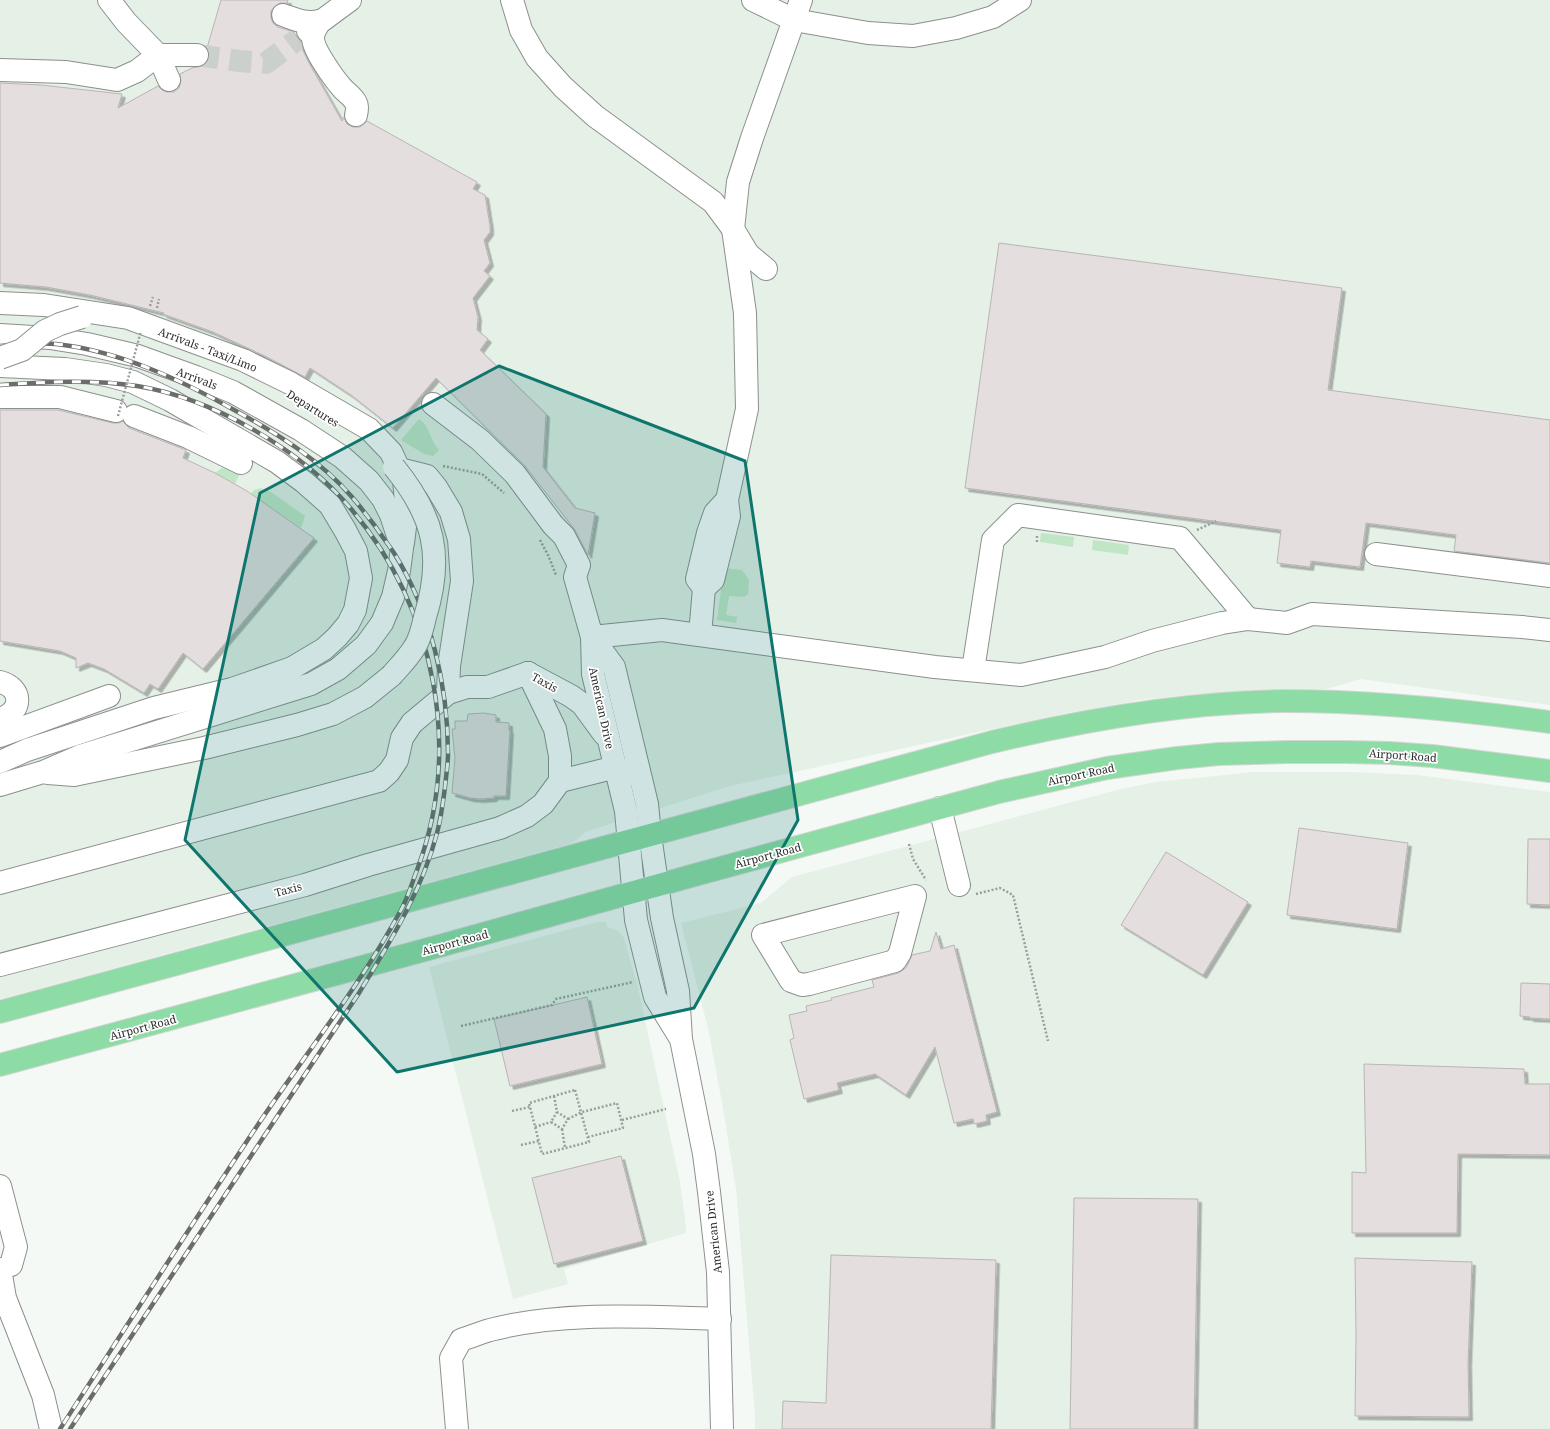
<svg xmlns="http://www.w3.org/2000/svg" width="1550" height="1429" font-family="'Noto Serif',serif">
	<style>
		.built { fill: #e5f0e7 }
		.green { fill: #c1e6c6 }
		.building { fill: #e4dedf; stroke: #bab4b5; filter: url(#shadow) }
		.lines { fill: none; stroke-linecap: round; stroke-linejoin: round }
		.minor-tunnel { stroke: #ccd0cc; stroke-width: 22; stroke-dasharray: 22 11; stroke-linecap: butt }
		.minor-casing { stroke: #8c908d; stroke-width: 24 }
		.major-casing { stroke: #d4d5d4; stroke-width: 24 }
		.path { stroke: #9b9e9b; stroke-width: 2.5; stroke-dasharray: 2 2; stroke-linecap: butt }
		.minor { stroke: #fff; stroke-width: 22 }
		.major { stroke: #8edca5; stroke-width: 22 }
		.rail-casing { stroke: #6b6d6b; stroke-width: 4.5 }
		.rail { stroke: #fff; stroke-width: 3; stroke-dasharray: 9; stroke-linecap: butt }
		.minor-bridge-casing { stroke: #8c908d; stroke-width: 24; stroke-linecap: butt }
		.path-bridge { stroke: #9b9e9b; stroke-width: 2.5; stroke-dasharray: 2 2; stroke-linecap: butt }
		.minor-bridge { stroke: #fff; stroke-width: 22 }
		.marked { fill: #0f766e; fill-opacity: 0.2; stroke: #0f766e; stroke-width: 3; stroke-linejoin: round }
		.labels { text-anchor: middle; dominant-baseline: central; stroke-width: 3.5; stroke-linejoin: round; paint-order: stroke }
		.street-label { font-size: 11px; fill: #2a2b2a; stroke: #fff }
	</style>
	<defs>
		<filter id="shadow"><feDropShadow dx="3.5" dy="3.5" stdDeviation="0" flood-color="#0004"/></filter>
	</defs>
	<rect width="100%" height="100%" fill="#f4f9f5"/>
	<g class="built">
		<polygon points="0,0 1550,0 1550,705 1361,679 1326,689 1270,689 1186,695 1140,700 1061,714 730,786 585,832 579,838 569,844 0,999"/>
		<polygon points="1254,772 1350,772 1417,775 1550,792 1550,1429 755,1429 755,1414 736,1189 723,1108 708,1028 681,923 761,903 792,877 1121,789 1156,782"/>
		<polygon points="597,922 606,922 607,927 616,930 624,938 638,988 680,1182 685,1219 686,1233 564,1269 568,1284 513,1299 429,967"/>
	</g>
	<g class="green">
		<path d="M419 419C430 426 430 441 439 450L433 456 424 454 401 440Z"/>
		<polygon points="222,468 232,469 240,473 235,484 215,473"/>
		<polygon points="261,488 271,492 305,516 301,528 251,494 254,490"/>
		<polygon points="1041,533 1074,537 1073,547 1040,542"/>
		<polygon points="1093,540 1129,545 1128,555 1092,550"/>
		<polygon points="724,568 742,570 749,580 748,594 744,597 729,596 726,615 737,617 736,623 717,620"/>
	</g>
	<g class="building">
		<polygon points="221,0 288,0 287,3 280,3 275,6 271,11 271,18 273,23 278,27 294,32 309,63 342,121 344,117 347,124 353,127 360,127 367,121 477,182 473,189 485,195 490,226 490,232 484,240 490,263 484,271 490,276 473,298 478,317 477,330 488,339 480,350 546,414 543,467 575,508 595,513 588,555 575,530 525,466 436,378 393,428 351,395 310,368 305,377 267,357 213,332 163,314 164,313 90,295 46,287 0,283 0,83 41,85 122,94 118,108 158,86 162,90 167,92 174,92 179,88 181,82 180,74 192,68 203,66 208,61 209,55 207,48"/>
		<polygon points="999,243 1342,288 1328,390 1550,420 1550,563 1454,551 1456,535 1366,523 1360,567 1311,561 1310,567 1277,563 1281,530 965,488"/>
		<polygon points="0,410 58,410 113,423 119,423 123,421 129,428 186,450 183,458 215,473 247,491 314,538 203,669 183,653 158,689 150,684 144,693 104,669 88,663 76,668 76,658 60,651 0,641"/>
		<polygon points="484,713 496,715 496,722 509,723 509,730 510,730 506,796 494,796 494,798 480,799 470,798 452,793 455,758 452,729 455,729 455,721 467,721 468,714"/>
		<polygon points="1299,828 1408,843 1397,929 1287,915"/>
		<polygon points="1528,839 1550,839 1550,905 1527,904"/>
		<polygon points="1166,852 1248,902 1203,975 1121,925"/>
		<polygon points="936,932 941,949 954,945 997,1112 986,1115 987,1121 974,1124 973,1119 954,1123 935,1047 906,1095 875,1074 837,1083 839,1090 804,1099 790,1040 794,1038 789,1015 807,1011 806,1006 832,1000 831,998 874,987 872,980 898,973 906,968 912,955 930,951"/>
		<polygon points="1521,983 1550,984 1550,1019 1530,1018 1530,1017 1520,1016"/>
		<polygon points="587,997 602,1064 510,1086 494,1019"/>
		<polygon points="1364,1064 1524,1069 1525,1084 1550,1084 1550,1155 1458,1154 1457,1233 1352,1233 1352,1172 1366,1173"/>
		<polygon points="621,1156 643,1241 554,1264 532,1178"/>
		<polygon points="1074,1198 1198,1199 1194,1429 1070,1429"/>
		<polygon points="831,1255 996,1260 991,1429 782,1429 783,1401 826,1403"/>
		<polygon points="1355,1258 1472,1262 1468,1363 1469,1417 1355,1416 1356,1334"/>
	</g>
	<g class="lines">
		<polyline class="minor-tunnel" points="197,55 239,61 266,63 298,39"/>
		<g class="minor-casing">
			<g id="minor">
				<polyline points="109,0 126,22 158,55 197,55"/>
				<polyline points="512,0 521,30 537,58 563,87 595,116 713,202 733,229 748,254 766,269"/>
				<polyline points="753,0 794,20 868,33 913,36 956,28 993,17 1020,0"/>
				<path d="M283 15C297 20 305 24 320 21"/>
				<path d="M320 21C317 27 313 32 313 38 313 50 335 80 343 89 348 94 353 97 356 103 358 107 357 111 356 115"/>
				<polyline points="308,31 350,0"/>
				<polyline points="0,70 66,72 117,80 137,71 158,55 169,80"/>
				<polyline points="0,303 44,305 128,318 243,360 290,383 369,429 391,452 404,480 407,511 403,543"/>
				<polyline points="0,335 50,338 87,344 138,356 196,377 233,392 301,430 342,457 369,481 383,499 391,515 402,548 399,571 393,597 382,623 366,645 338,669 311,684 80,756 43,772 0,785"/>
				<polyline points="0,366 65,369 106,375 133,382 170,400 277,462 304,482 330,505 345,530 356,551 361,578 355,610 348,624 337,637 324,649 292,668 232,689 154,708 27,750 0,762"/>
				<polyline points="0,397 60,397 116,411"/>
				<polyline points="433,404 480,440 515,474 553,525 564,536 579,565 575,577 592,637 593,674 626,811 636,920 655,997 679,1036"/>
				<polyline points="134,416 188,437 241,463"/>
				<polyline points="399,469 427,476 436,487 451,512 459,539 462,581 449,666 448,693"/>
				<polyline points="1376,554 1550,576"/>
				<polyline points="704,588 697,579 708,533 715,513 727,500"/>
				<polyline points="700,635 704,588 713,580 729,516 727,500 747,409 745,313 733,229 738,182 752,138 801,0"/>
				<polyline points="592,637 662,630 935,667 1021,675 1105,657 1152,641 1222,623 1248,619 1287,623 1312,614 1522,627 1550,630"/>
				<polyline points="592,637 614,667 647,804 650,835 662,918 678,991 681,1039 704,1154 709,1192 718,1272 722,1429"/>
				<polyline points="973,670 993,540 1018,515 1180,538 1248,619"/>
				<polyline points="528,673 571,696 582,704 604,734"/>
				<path d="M0 682C23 688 23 712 0 719"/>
				<polyline points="0,736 109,696"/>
				<polyline points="48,773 74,775 204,748 297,725 333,714 365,697 391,676"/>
				<polyline points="560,781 616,767 627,774"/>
				<polyline points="940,808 959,885"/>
				<polyline points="0,883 379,781 389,772 397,760 402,738 412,723 448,693 467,687 488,687 528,673"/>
				<polygon points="915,896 900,953 895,961 809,984 802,985 791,981 763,935"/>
				<polyline points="0,965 305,885 368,865 500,828 527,816 543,804 560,781 560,756 555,729 528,673"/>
				<polyline points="0,1186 16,1247 11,1265"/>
				<polyline points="0,1269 5,1298 43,1395 51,1429"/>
				<path d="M457 1429 451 1358 461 1340C470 1337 480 1333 490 1330 562 1311 646 1317 720 1319"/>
			</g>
		</g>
		<g class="major-casing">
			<g id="major">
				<path d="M0 1012 992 742C1088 719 1186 702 1285 701 1374 701 1462 710 1550 722"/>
				<polyline points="0,1065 443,945 702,873 999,792 1107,768 1177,758 1219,754 1287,752 1347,752 1389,753 1432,756 1550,771"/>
			</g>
		</g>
		<g class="path">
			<polyline points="150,306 153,297"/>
			<polyline points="157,308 159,299"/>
			<polyline points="443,466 482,474 504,493"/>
			<polyline points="1197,530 1216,521"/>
			<polyline points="540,540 548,555 556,575"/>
			<polyline points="1037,542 1037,536"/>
			<polyline points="909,844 913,859 926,880"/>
			<polyline points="976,894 1000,888 1013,895 1048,1041"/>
			<polyline points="461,1026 552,1005 556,999 633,982"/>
			<polygon points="575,1090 589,1142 542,1154 529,1103"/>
			<polyline points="554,1096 557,1112 551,1122 562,1129 568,1119 557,1112"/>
			<polyline points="512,1111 530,1107"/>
			<polyline points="568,1119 582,1112 617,1103 623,1128 588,1137"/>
			<polyline points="622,1120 666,1109"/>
			<polyline points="535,1127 551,1122"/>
			<polyline points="562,1129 565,1148"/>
			<polyline points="521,1145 539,1141"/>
		</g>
		<use href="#minor" class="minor"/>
		<use href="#major" class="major"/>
		<g class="rail-casing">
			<g id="rail">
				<path d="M0 346C18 345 38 342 56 344 120 351 181 380 236 411 278 434 320 460 352 497 360 506 367 516 375 526 381 535 388 544 394 553 431 612 448 686 448 754 448 765 446 776 445 787 443 803 441 818 437 833 422 891 390 942 359 993L70 1429"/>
				<path d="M0 385C45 382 92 379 137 386 213 398 303 451 352 510 435 609 463 748 417 870 412 883 408 897 401 910 359 988 302 1058 253 1132 188 1230 124 1330 60 1429"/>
			</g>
		</g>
		<use href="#rail" class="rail"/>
		<g class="minor-bridge-casing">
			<g id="minor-bridge">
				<polyline points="0,358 22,350 45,331 60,324 82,317"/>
				<path d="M391 676C399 667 408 658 414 648 420 640 423 626 425 617 444 556 434 516 394 467"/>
			</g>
		</g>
		<polyline class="path-bridge" points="118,416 141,331"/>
		<use href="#minor-bridge" class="minor-bridge"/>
	</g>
	<path class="marked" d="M499 366 745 461 798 820 694 1008 397 1072 185 840 260 493Z"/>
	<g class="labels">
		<g class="street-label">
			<text transform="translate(208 349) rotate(21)">Arrivals - Taxi/Limo</text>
			<text transform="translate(197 378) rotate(21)">Arrivals</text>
			<text transform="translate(313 408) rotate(32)">Departures</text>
			<text transform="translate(545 682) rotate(29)">Taxis</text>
			<text transform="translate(602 708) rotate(78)">American Drive</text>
			<text transform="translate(1403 755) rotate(4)">Airport Road</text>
			<text transform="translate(1081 774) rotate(-12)">Airport Road</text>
			<text transform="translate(768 855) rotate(-15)">Airport Road</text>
			<text transform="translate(288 889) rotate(-15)">Taxis</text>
			<text transform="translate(455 942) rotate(-15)">Airport Road</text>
			<text transform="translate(143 1027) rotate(-15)">Airport Road</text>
			<text transform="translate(713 1232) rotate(-96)">American Drive</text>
		</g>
	</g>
</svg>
